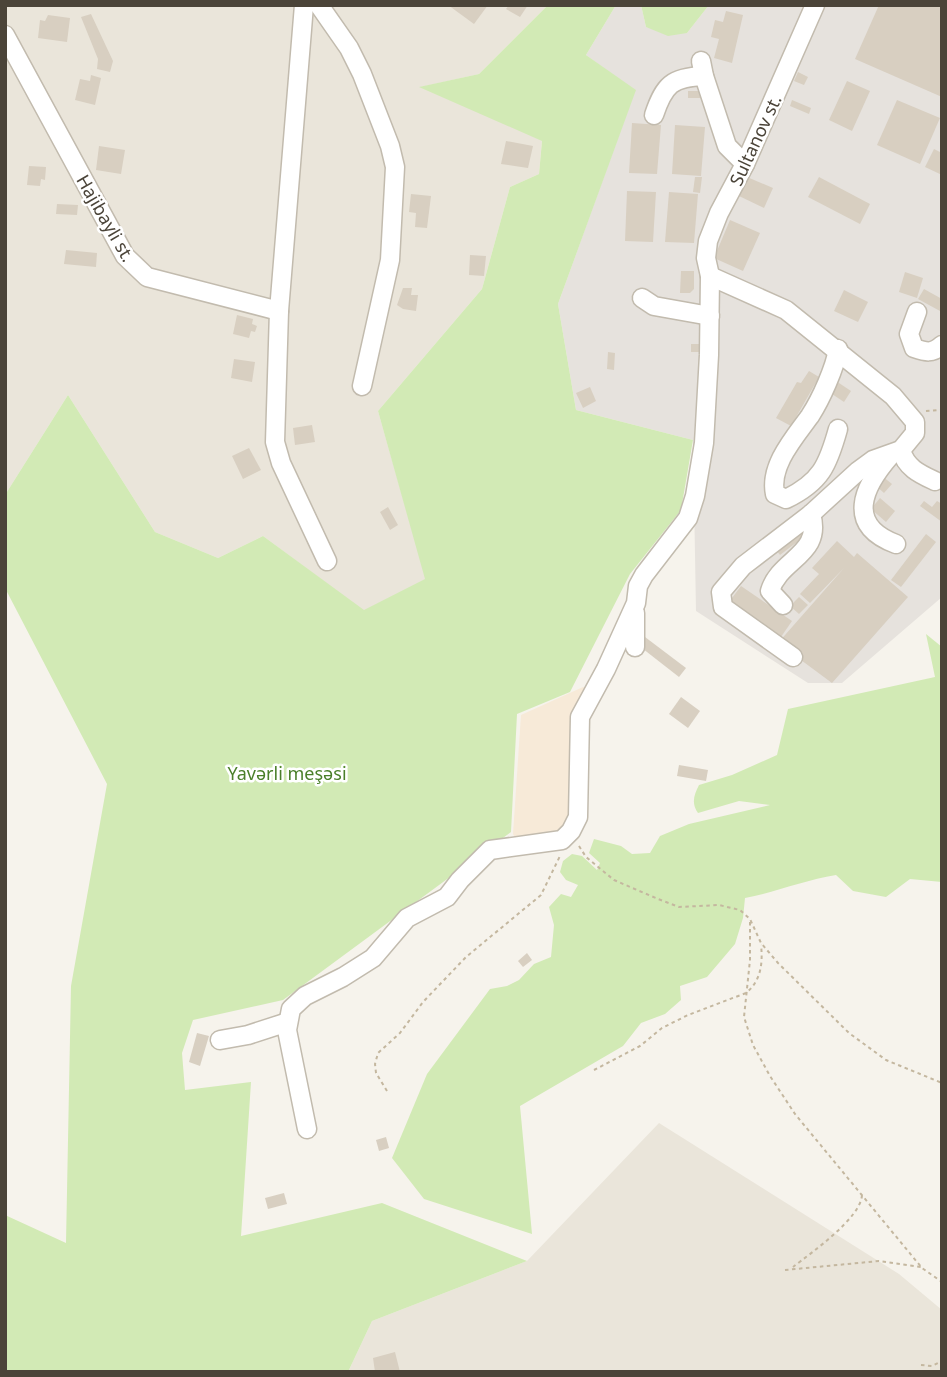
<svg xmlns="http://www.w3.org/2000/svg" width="947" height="1377" font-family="'Noto Sans',sans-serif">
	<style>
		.residential { fill: #eae5da }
		.commercial { fill: #f7ead8 }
		.industrial { fill: #e6e2dd }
		.green { fill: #d2eab5 }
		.building { fill: #d8cfc1 }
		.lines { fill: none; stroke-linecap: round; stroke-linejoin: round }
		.minor-casing { stroke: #c2bbae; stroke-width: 21 }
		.path { stroke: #c4b79f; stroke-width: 2; stroke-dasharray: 3.5 3.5; stroke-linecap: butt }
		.minor { stroke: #fff; stroke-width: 18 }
		.labels { text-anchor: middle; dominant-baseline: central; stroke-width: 5; stroke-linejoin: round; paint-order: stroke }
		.street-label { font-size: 18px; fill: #4b4439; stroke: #fff }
		.park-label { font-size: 18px; fill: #4a7f2a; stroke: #fff }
	</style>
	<rect width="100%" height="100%" fill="#f6f3ec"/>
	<g class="residential">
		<polygon points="5,5 548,5 479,74 421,87 542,140 539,174 510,187 482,289 378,411 426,579 364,611 263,536 218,558 155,532 68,395 5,495"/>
		<polygon points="659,1123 899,1274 942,1310 942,1372 348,1372 372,1321 527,1261"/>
	</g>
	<polygon class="commercial" points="583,687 590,690 575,812 559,838 516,839 513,834 521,715"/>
	<polygon class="industrial" points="616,5 641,5 646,27 687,33 709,5 942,5 942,597 842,683 808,683 696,611 693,440 576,410 558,304 635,91 586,55"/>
	<g class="green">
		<polygon points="548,5 616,5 586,55 636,90 558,304 576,410 693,440 681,510 630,574 570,692 517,714 511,832 283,1000 193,1020 182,1053 185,1090 251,1082 241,1236 382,1203 527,1261 372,1321 348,1372 5,1372 5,1215 66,1243 71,986 107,784 5,588 5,495 68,395 155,532 218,558 263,536 364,610 425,579 378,411 482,289 510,187 539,174 542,141 419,87 479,74"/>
		<polygon points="641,5 709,5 687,33 668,36 646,27"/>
		<path d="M926 634 942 647V882L910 879 886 897 853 891 836 875C805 880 776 892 745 898L743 918 735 944 707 977 680 986 681 1000 665 1014 641 1023 623 1046 520 1106 532 1234 424 1199 392 1158 427 1074 490 989 507 986 519 980 534 964 551 957 554 925 549 907 561 894 571 897 578 885 566 880 560 872 563 861 572 854 582 856 597 870 600 863 589 853 594 839 621 846 632 854 650 853 660 836 689 824 770 805 739 801 698 813C691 803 694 795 699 785L732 775 777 755 788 709 935 677Z"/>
	</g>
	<g class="building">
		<polygon points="448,5 488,5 474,24"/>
		<polygon points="509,5 528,5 520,17 506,9"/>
		<polygon points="879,5 942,5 942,97 855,59"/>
		<polygon points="726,11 743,15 732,63 714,58 719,39 711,37 715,20 723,22"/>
		<polygon points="91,14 113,61 110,72 97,69 98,59 81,17"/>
		<polygon points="48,15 70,18 67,42 38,38 40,20 45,21"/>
		<polygon points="798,72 808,77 804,85 794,81"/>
		<polygon points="91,75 101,78 95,105 75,100 80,79 90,81"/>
		<polygon points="847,81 870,91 852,131 829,120"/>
		<rect x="688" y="91" width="12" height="7"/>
		<polygon points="792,100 811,108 809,114 790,106"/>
		<polygon points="897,100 940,118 920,164 877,145"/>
		<polygon points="632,123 661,125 657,174 629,173"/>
		<polygon points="675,125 705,127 701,176 672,174"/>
		<polygon points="506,141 533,146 528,168 501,164"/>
		<polygon points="99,146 125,150 121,174 96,170"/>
		<polygon points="934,149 942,153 942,175 925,167"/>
		<polygon points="29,166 46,167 45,180 41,179 40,186 27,185"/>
		<polygon points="695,177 702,177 700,193 693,192"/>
		<polygon points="747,177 773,188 764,208 739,196"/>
		<polygon points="819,177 870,204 860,224 808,197"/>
		<polygon points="627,191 656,192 653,242 625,241"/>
		<polygon points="669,192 698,194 694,243 665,242"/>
		<polygon points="411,194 431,196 427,228 415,227 416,213 409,212"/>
		<polygon points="57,204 78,205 77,215 56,214"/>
		<polygon points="730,220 760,233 743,271 714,258"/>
		<polygon points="66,250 97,253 96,267 64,264"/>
		<polygon points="470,255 486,256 484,276 469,275"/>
		<polygon points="681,271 694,271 694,289 690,293 680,293"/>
		<polygon points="905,272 923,278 917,298 899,292"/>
		<polygon points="403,288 412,288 411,295 418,295 416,311 403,309 397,305"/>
		<polygon points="924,289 942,299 940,311 918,299"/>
		<polygon points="844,290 868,302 858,322 834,311"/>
		<polygon points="237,315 253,319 252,324 257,326 255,332 251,331 249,338 233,334"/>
		<polygon points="700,323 705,323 704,352 691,352 691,344 700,344"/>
		<polygon points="608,352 615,353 614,370 607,369"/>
		<polygon points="234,359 255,362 252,382 231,378"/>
		<polygon points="809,371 819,377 791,426 776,418 797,382 801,383"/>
		<polygon points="836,381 851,391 844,402 829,392"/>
		<polygon points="590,387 596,401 583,408 576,393"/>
		<polygon points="312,425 315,442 295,445 293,428"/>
		<polygon points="249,448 261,470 243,479 232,456"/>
		<polygon points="882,476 892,484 884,493 875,485"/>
		<polygon points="880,498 895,511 886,522 871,509"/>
		<polygon points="924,501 932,507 937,501 942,504 942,522 920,506"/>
		<polygon points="388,507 398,525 390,530 380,512"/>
		<polygon points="798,527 805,536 780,555 773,546"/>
		<polygon points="926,534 936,542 901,587 891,580"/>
		<polygon points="837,541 854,557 857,553 908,597 832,683 778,643 844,568 810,603 800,594 819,574 812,568"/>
		<polygon points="741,586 792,621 781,637 729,602"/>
		<polygon points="799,597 808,605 799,614 790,606"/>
		<polygon points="645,637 686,668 679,677 638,645"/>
		<polygon points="681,697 700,711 688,728 669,714"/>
		<polygon points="679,765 708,770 706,781 677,776"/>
		<polygon points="527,953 532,960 523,967 518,961"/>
		<polygon points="197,1033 209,1036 200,1066 189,1062"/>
		<polygon points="386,1137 389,1148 379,1151 376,1140"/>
		<polygon points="284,1193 287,1204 268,1209 265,1198"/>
		<polygon points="395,1352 400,1372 375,1372 373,1358"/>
	</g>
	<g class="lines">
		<g class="minor-casing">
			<g id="minor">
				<polyline points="304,5 279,311 275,442 281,463 327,561"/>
				<polyline points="319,5 349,48 362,74 390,146 395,167 390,260 362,386"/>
				<polyline points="5,35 125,256 147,277 279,311"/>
				<polyline points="701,61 704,76 727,146 745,164"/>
				<path d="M654 115C664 85 672 77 704 76"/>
				<polyline points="710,276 786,310 893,396 915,422 915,433 901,450 873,460 858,471 811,514 743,566 721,592 723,607 793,657"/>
				<polyline points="642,298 654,306 710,316"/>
				<path d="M917 312 909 334 914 348C926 352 932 354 942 345"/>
				<path d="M838 349C835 368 821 399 810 416 794 438 769 466 775 494L786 499C821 482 828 465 838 429"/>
				<path d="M901 450C906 468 920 474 935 481"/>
				<path d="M890 456C863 487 845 525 896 544"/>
				<path d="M783 605 770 591C780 558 823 555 811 514"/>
				<polyline points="635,647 635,613"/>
				<polyline points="220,1040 248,1035 288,1022"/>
				<polyline points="307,1129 287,1030 291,1009 305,996 343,977 373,958 407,918 447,897 460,880 490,850 562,840 571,831 578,817 580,717 606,669 636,603 638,586 644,575 688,518 695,496 704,443 709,355 710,276 706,258 708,241 719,213 745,164 815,5"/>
			</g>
		</g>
		<g class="path">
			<polyline points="926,411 942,410"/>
			<polyline points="579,846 586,857 614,880 658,899 679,907 719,905 740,910 750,919 761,943 778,963 849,1033 886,1060 942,1083"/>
			<polyline points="750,922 750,960 744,1017 753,1045 770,1076 795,1114 922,1268 942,1282"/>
			<path d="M594 1070 640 1046 662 1028 688 1015 746 993C761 981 763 963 761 945"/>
			<polyline points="387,1091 376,1073 375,1064 378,1053 400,1033 423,1002 466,957 541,895 560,856"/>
			<path d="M793 1267C811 1253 861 1218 862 1195"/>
			<polyline points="785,1270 879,1261 921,1267"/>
			<polyline points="921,1365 932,1366 942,1361"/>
		</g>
		<use href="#minor" class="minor"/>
	</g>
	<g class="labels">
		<g class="street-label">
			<text transform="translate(755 140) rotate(-65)">Sultanov st.</text>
			<text transform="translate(106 218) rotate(60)">Hajibayli st.</text>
		</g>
		<g class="park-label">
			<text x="287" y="773">Yavərli meşəsi</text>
		</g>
	</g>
	<rect width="947" height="1377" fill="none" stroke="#4b4439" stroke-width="14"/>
</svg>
